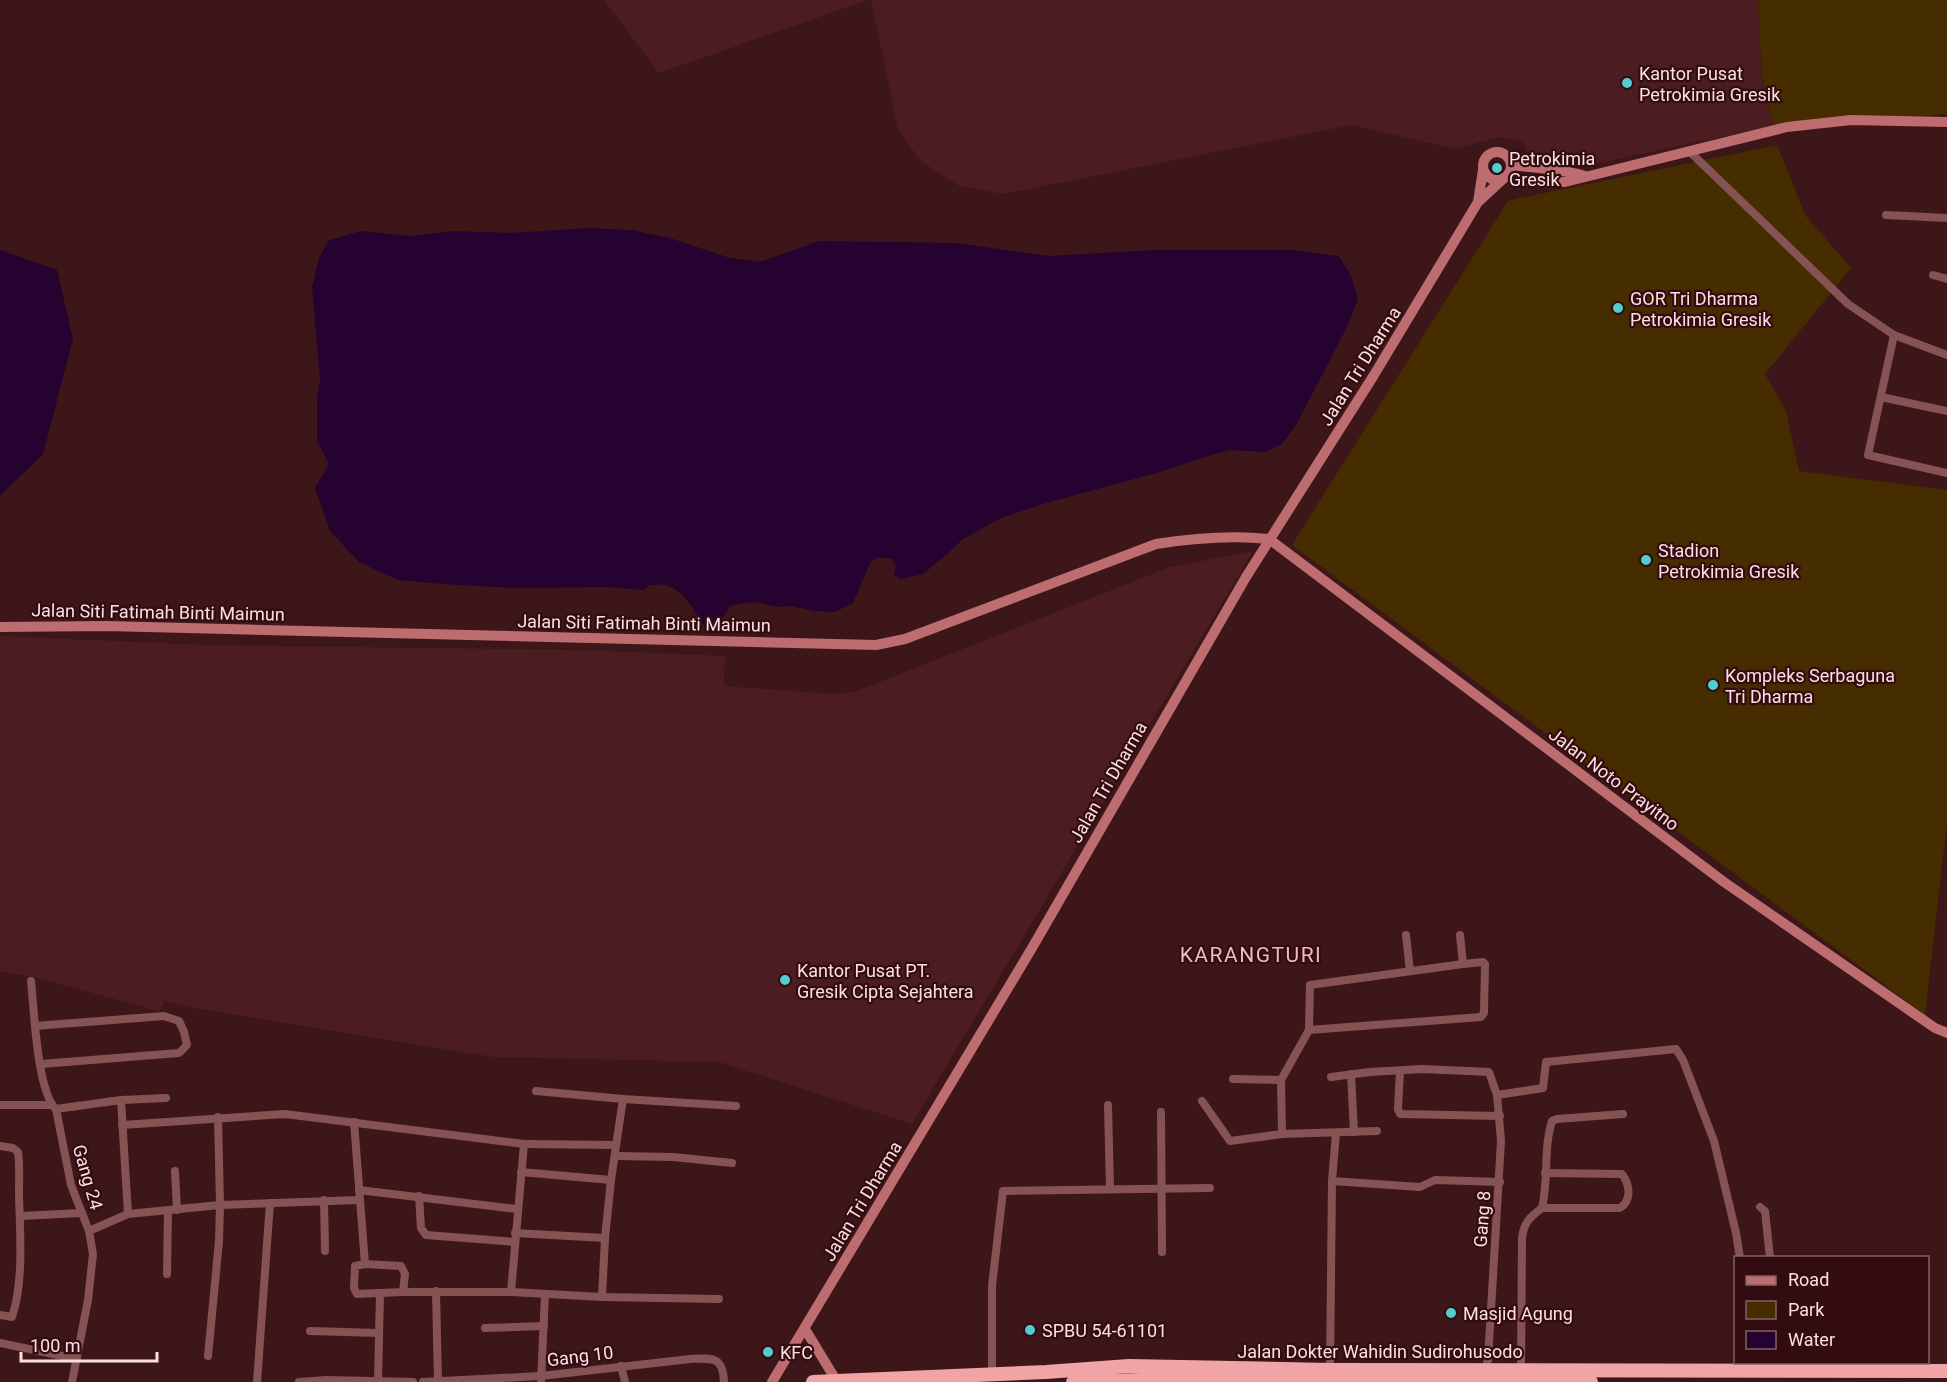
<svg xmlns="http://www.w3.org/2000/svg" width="1947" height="1382" font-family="Roboto,sans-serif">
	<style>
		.built { fill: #4b1d20 }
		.green { fill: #452d00 }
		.water { fill: #260230 }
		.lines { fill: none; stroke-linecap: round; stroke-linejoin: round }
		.street { stroke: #865355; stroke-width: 8 }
		.secondary { stroke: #bd6c70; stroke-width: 10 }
		.highway { stroke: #f1a4a6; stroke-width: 14 }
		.poi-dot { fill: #52cdd0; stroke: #320c10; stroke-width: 2 }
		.labels { text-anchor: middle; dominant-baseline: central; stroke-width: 4.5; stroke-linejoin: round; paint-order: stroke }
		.poi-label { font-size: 18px; fill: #fce0e0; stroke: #320c10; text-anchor: start }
		.street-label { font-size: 18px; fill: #fce0e0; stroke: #320c10 }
		.quarter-label { font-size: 21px; letter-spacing: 1.5px; fill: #f0bbbc; stroke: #320c10 }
	</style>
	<rect width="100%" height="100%" fill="#3d1619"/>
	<g class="built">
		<polygon points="604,0 868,0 659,73"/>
		<polygon points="871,0 1758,0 1762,76 1774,126 1589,165 1553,166 1530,159 1523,142 1498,137 1456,149 1351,125 1003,194 959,186 921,161 898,130"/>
		<polygon points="1253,551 912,1124 719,1062 493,1057 193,1008 165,1001 159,1011 33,977 0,971 0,636 206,645 583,650 725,656 724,686 834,694 857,691 1170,567"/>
	</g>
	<g class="green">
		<polygon points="1758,0 1947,0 1947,114 1774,126 1762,76"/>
		<polygon points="1777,145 1806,216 1851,268 1765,374 1786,411 1799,471 1947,490 1947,822 1925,1015 1292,545 1508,201 1515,199"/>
	</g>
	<g class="water">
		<path d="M589 228 631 230 670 238 730 258 760 262 819 241 956 243 1049 256 1155 250H1292L1339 256 1351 276 1358 299 1347 327 1296 425 1282 444 1266 452 1229 450 1198 459 1167 470 1046 503 1001 518 963 539 946 555 923 574 901 579 894 575 896 567 892 559 877 557 870 563 853 603 835 612 814 611 791 606 779 607 753 602 730 606 714 633 708 632C698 617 685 590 665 585 661 584 655 585 650 585L644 590 608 587 514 588 443 584 398 580 359 562 330 531 315 488 329 464 317 441V400L320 381 312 287 319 258 329 240 361 231 409 236 455 231 511 233Z"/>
		<polygon points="0,250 57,270 73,339 43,454 0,496"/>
	</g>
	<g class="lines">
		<g class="street">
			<polyline points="1689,151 1848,304 1894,335 1947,355"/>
			<polyline points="1886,215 1947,218"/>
			<polyline points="1933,275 1947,279"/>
			<polyline points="1894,335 1868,455 1947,473"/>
			<polyline points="1881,397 1947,411"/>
			<polyline points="1406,935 1410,971"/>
			<polyline points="1460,935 1463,964"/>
			<path d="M31 981C34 1008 37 1092 56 1109L71 1185 89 1231 93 1254 88 1300 72 1382"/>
			<polyline points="35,1026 164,1016 179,1021 184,1032 187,1045 179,1053 41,1064"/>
			<polyline points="1400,1071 1398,1109 1400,1114 1500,1116"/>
			<polyline points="1351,1074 1354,1132"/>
			<polyline points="1331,1077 1370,1072 1422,1069 1489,1072 1497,1095 1501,1141 1488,1360 1485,1370"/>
			<polyline points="1233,1079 1281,1080"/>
			<polyline points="536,1091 623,1099 736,1106"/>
			<polyline points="1497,1095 1543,1088 1546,1062 1676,1049 1683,1060 1714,1141 1736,1233 1740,1258"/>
			<polyline points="121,1100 128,1214"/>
			<polyline points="1202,1101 1230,1141 1282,1134 1377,1131"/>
			<polyline points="0,1105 52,1105"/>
			<polyline points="1108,1105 1110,1188"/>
			<polyline points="56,1109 121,1100 166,1098"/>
			<polyline points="1161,1112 1162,1252"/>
			<polyline points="354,1122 365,1264"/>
			<polyline points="122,1125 285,1114 524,1144 511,1292 602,1297 719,1299"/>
			<polyline points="1336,1133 1332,1181 1420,1187 1435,1180 1500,1182"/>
			<polyline points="1282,1134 1281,1080 1309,1030 1310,985 1463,964 1483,962 1485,964 1484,1013 1481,1017 1309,1030"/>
			<polyline points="524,1144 616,1145"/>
			<path d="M0 1146 13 1148 18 1152C20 1166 19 1180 19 1194 20 1232 24 1282 12 1317L0 1315"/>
			<polyline points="615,1156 673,1157 732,1163"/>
			<polyline points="175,1171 177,1210"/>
			<polyline points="521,1172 611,1180 605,1238 602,1297"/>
			<polyline points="611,1180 623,1099"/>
			<polyline points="359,1190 517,1209"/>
			<polyline points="419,1196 421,1228 426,1235 515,1242"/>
			<polyline points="324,1200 325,1251"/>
			<polyline points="1760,1207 1765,1211 1770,1258"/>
			<path d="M1542 1208H1620C1632 1200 1630 1185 1622 1174L1545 1173"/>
			<polyline points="20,1216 82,1213"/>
			<polyline points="89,1231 128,1214 220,1205 359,1200"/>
			<polyline points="515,1233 605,1238"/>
			<polyline points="167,1274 168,1211"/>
			<polyline points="436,1291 438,1381"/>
			<polyline points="403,1292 357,1294 354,1288 355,1266 365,1264 401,1266 405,1274 403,1292 511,1292"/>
			<polyline points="485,1328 544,1326"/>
			<polyline points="310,1331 379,1333"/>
			<polyline points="0,1343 77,1359"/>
			<polyline points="208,1356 219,1241 220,1205 218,1117"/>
			<polyline points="621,1366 625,1382"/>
			<polyline points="1330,1370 1332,1181"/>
			<path d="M1521 1370 1522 1238C1524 1222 1530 1217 1542 1208 1549 1179 1543 1149 1552 1121L1557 1119 1623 1114"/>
			<polyline points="992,1374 992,1286 1003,1191 1210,1188"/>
			<polyline points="378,1381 380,1293"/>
			<polyline points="257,1382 270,1203"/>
			<polyline points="299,1382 326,1380 413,1382"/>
			<path d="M423 1382 541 1376 690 1359C712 1358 723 1356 724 1382"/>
			<polyline points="541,1382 545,1294"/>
		</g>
		<g class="secondary">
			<circle cx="1497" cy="166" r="14"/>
			<path d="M1511 165C1535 168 1561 169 1585 176"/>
			<polyline points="1508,176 1523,181 1565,182 1787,127 1851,120 1947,122"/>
			<polyline points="1478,202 1483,170"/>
			<path d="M0 627 106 626 876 645 905 639 1156 544C1194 538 1231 535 1269 539L1724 882 1935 1028 1947 1033"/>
			<polyline points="805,1329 836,1380"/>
			<polyline points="772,1382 1032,948 1246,577 1374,375 1478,202 1504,178"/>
		</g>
		<g class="highway">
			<polyline points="813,1382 1046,1372 1129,1366 1330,1370 1947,1371"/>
			<polyline points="1073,1382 1142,1380 1591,1382"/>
		</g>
	</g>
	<g class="poi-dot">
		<circle cx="1627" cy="83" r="6"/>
		<circle cx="1497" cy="168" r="6"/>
		<circle cx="1618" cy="308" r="6"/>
		<circle cx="1646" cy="560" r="6"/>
		<circle cx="1713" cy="685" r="6"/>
		<circle cx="785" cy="980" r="6"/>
		<circle cx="1451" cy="1313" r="6"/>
		<circle cx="1030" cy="1330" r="6"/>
		<circle cx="768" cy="1352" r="6"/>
	</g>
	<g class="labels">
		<g class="poi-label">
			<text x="1639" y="73">Kantor Pusat<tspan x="1639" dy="21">Petrokimia Gresik</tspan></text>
			<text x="1509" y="158">Petrokimia<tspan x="1509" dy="21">Gresik</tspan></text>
			<text x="1630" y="298">GOR Tri Dharma<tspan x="1630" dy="21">Petrokimia Gresik</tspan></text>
			<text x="1658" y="550">Stadion<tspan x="1658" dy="21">Petrokimia Gresik</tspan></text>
			<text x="1725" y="675">Kompleks Serbaguna<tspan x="1725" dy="21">Tri Dharma</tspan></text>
			<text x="797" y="970">Kantor Pusat PT.<tspan x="797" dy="21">Gresik Cipta Sejahtera</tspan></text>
			<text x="1463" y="1313">Masjid Agung</text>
			<text x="1042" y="1330">SPBU 54-61101</text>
			<text x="780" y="1352">KFC</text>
		</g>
		<g class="street-label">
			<text transform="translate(1360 366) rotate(-58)">Jalan Tri Dharma</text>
			<text transform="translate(158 612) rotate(1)">Jalan Siti Fatimah Binti Maimun</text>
			<text transform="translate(644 623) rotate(1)">Jalan Siti Fatimah Binti Maimun</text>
			<text transform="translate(1614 779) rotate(37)">Jalan Noto Prayitno</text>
			<text transform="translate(1108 782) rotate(-60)">Jalan Tri Dharma</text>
			<text transform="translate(88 1177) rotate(74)">Gang 24</text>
			<text transform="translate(862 1201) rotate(-59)">Jalan Tri Dharma</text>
			<text transform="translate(1482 1219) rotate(-86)">Gang 8</text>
			<text x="1380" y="1351">Jalan Dokter Wahidin Sudirohusodo</text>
			<text transform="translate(580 1356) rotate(-7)">Gang 10</text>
		</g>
		<g class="quarter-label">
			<text x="1251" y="955">KARANGTURI</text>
		</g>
	</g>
	<rect x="1734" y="1256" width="195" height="108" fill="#320c10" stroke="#836163" stroke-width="1.5"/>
	<rect x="1746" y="1276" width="30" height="9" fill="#bd6c70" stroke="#836163" stroke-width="1.5"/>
	<text x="1788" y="1286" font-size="18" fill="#fce0e0">Road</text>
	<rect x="1746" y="1301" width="30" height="18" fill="#452d00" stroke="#836163" stroke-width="1.5"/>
	<text x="1788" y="1316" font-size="18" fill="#fce0e0">Park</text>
	<rect x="1746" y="1331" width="30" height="18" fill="#260230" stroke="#836163" stroke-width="1.5"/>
	<text x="1788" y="1346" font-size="18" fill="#fce0e0">Water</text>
	<path d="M21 1352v9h136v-9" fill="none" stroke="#fce0e0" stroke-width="3"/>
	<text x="30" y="1352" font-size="18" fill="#fce0e0" stroke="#320c10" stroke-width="4.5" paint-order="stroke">100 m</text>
</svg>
